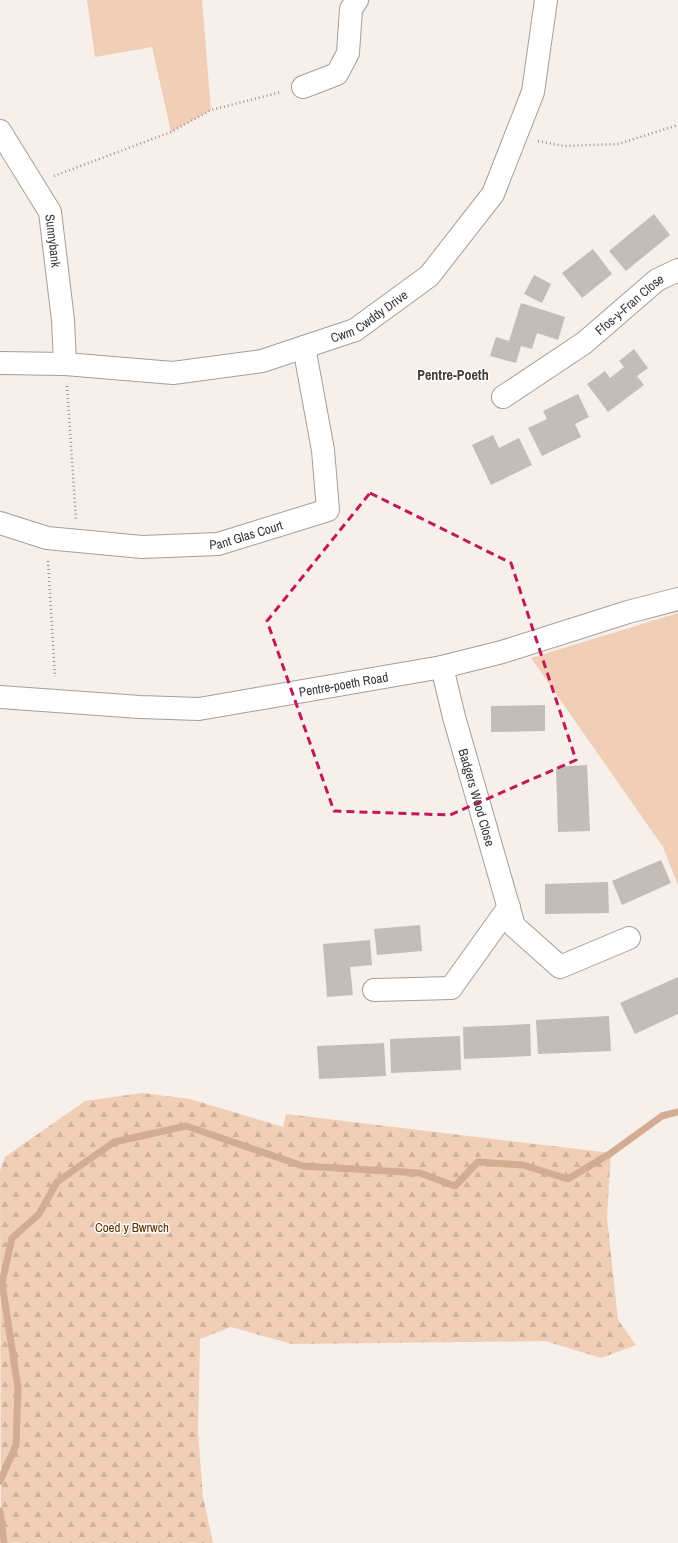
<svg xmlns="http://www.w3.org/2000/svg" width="678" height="1543" font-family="'Archivo Narrow',sans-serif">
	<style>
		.green { fill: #f1cfb6 }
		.forest { fill: url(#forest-firs) }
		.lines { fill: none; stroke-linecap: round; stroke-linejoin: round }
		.stream { stroke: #d2ad93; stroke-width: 7 }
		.building { fill: #c4bcb6 }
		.minor-casing { stroke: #a69e99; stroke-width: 24 }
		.path { stroke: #9b9591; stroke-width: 2.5; stroke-dasharray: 1 3; stroke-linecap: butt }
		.minor { stroke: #fff; stroke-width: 22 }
		.marked { fill: none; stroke: #c2185b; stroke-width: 3; stroke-dasharray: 8 5; stroke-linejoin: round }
		.labels { text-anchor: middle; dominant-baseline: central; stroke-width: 3; stroke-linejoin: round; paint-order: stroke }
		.street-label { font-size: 13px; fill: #393634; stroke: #fffdfc }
		.park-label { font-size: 13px; fill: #5f3001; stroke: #fffdfc }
		.neighbourhood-label { font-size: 14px; font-weight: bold; fill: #423b37; stroke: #fffdfc }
	</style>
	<defs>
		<pattern id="forest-firs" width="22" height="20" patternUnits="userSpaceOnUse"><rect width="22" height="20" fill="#f1cfb6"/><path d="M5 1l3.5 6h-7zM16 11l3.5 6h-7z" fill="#cfb29d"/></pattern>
	</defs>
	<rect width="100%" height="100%" fill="#f7efe9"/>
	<g class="green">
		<polygon points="87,0 202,0 211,110 171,132 152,47 95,57"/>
		<polygon points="678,613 678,885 663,847 531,658"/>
	</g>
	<polygon class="forest" points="142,1093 190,1099 283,1127 286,1114 611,1153 607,1217 618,1320 636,1345 601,1358 545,1341 292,1344 231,1327 200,1339 198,1433 203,1497 213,1543 1,1543 0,1171 5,1157 85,1101"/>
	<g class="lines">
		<g class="stream">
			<polyline points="0,1481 16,1445 18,1388 2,1283 12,1238 39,1214 57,1182 114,1142 186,1126 303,1166 420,1173 455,1186 478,1162 523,1165 568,1179 611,1153 662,1116 678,1112"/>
			<polyline points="0,1511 4,1543"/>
		</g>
	</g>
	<g class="building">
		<polygon points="654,214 670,235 626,271 609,251"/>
		<polygon points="593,249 612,274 582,298 562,273"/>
		<polygon points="534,275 551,284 542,303 524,294"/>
		<polygon points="521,303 565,317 558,340 537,333 532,349 521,346 516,363 490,356 496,337 509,341"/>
		<polygon points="634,349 648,368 637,376 644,385 608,412 587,384 605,371 610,378 624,367 619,361"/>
		<polygon points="578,394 589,417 575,424 581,437 542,456 528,428 547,419 543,411"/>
		<polygon points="493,435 499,448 519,438 532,465 491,485 472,445"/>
		<polygon points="545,705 545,731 491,732 491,706"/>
		<polygon points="587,765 590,831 558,832 556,767"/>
		<polygon points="661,860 671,883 622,905 612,881"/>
		<polygon points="608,882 609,913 545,914 545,884"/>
		<polygon points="420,925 422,951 377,955 374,929"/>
		<polygon points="370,940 372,965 350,967 353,995 327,997 323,944"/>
		<polygon points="678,977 678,1014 635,1034 620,1003"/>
		<polygon points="609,1016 611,1051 538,1054 536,1020"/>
		<polygon points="530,1024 531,1056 464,1059 463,1027"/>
		<polygon points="460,1036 461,1070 391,1073 390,1039"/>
		<polygon points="384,1043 386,1076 319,1079 317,1046"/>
	</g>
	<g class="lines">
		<g class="minor-casing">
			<g id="minor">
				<polyline points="303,87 337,74 348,53 351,9 357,0"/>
				<path id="s1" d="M0 131 50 212 63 320 65 364"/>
				<path id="s2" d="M0 363 65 364 173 373 262 361 355 330 429 276 493 194 533 92 546 0"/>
				<path id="s3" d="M503 397 584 343 657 280 678 270"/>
				<path id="s4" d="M0 523 47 538 142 547 218 544 328 510 323 450 304 347"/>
				<path id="s5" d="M442 667 454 717 514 926 560 967 629 938"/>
				<path id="s6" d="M0 697 140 707 199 709 442 667 502 652 628 612 678 599"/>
				<polyline points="374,990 451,988 509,907"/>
			</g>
		</g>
		<g class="path">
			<polyline points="538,141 564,146 618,144 678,125"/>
			<polyline points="54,176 171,132 211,110 281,92"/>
			<polyline points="67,386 76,519"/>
			<polyline points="48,561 55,677"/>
		</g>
		<use href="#minor" class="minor"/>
	</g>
	<path class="marked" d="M370 493 511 563 576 760 450 815 334 811 267 621Z"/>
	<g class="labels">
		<g class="street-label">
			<text stroke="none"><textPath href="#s1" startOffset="124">Sunnybank</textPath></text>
			<text stroke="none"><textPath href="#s3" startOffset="157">Ffos-y-Fran Close</textPath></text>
			<text stroke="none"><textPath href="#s2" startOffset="380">Cwm Cwddy Drive</textPath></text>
			<text stroke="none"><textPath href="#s4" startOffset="250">Pant Glas Court</textPath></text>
			<text stroke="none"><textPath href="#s6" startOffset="346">Pentre-poeth Road</textPath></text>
			<text stroke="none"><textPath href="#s5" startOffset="135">Badgers Wood Close</textPath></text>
		</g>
		<g class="park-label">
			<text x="132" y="1227">Coed y Bwrwch</text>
		</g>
		<g class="neighbourhood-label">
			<text x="453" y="375">Pentre-Poeth</text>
		</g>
	</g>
</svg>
